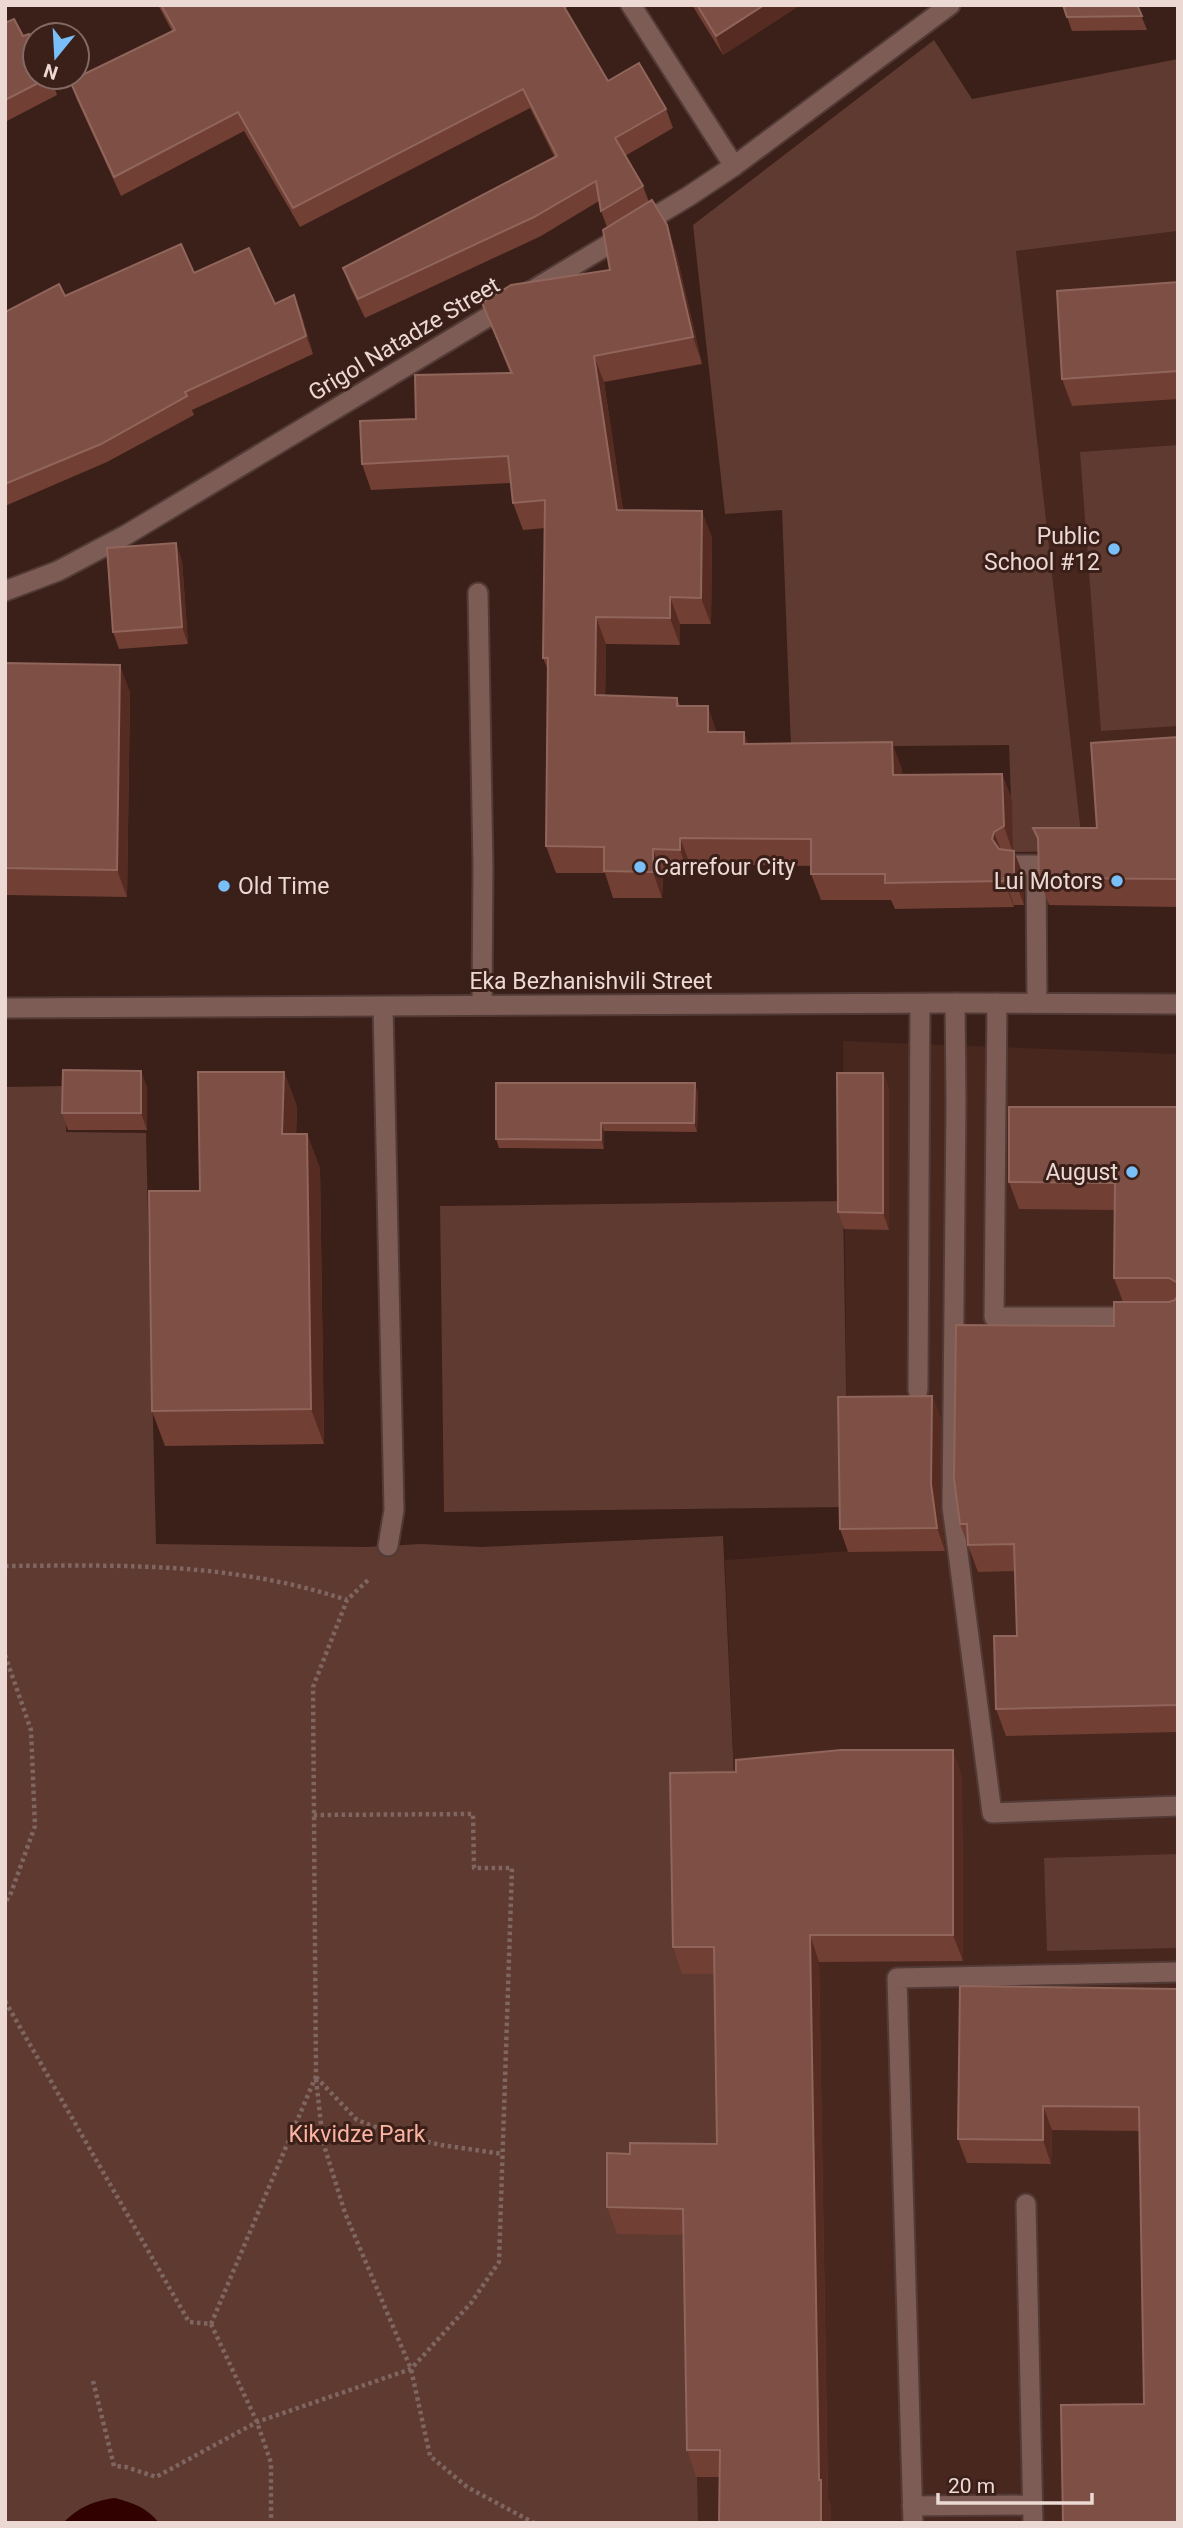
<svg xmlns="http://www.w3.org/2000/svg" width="1183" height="2528" font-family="Roboto,sans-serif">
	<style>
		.built { fill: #48271f }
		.green { fill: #5e3a31 }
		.water { fill: #310100 }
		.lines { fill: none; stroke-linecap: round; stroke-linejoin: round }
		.service-casing { stroke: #523a36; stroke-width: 23 }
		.minor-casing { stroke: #523a36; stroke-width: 23 }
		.tertiary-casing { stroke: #523a36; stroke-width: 23 }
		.path { stroke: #7f6661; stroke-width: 4.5; stroke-dasharray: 3.5 3.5; stroke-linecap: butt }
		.service { stroke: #7c5c54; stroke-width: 19 }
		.minor { stroke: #7c5c54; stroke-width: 19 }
		.tertiary { stroke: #7c5c54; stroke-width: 19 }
		.wall { fill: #713f33 }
		.shaded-wall { fill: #562b21 }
		.building { fill: #7e4f44; stroke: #90655b; stroke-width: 2 }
		.poi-dot { fill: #79bff8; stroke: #3b1f19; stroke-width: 2.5 }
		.labels { text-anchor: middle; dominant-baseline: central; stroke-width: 6; stroke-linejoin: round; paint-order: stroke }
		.street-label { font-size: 23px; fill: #ecd9d4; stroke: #3b1f19 }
		.poi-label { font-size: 23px; fill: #ecd9d4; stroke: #3b1f19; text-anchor: end }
		.park-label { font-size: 23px; fill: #fbb3a2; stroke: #3b1f19 }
	</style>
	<rect width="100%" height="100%" fill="#3b1f19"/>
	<g class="built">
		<polygon points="1178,231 1178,847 1083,851 1016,251"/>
		<polygon points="843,1041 1178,1054 1178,2523 698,2523 693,2243 723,1973 682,1974 735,1798 725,1560 848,1551"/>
	</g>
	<g class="green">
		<polygon points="934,40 972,99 1178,59 1178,231 1016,251 1083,851 1013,852 1009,745 791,747 782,510 725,514 693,225"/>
		<polygon points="1178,445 1178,726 1101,731 1080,452"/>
		<polygon points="67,1086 66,1132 146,1133 156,1544 366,1547 421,1544 481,1547 723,1536 735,1799 682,1973 724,1973 728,2242 693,2243 698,2523 5,2523 5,1087"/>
		<polygon points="843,1201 848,1507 444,1512 440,1206"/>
		<polygon points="1178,1854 1178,1948 1047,1951 1044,1858"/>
	</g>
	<path class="water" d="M115 2498C134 2503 147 2508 159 2523H63C79 2507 93 2501 115 2498Z"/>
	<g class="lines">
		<g class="service-casing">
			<g id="service">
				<polyline points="478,593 483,866 482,1005"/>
				<polyline points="1014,865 1036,865 1037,1003"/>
				<polyline points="955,1003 956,1102 952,1507 992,1813 1178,1806"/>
				<polyline points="997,1003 994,1317 1178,1317"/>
				<polyline points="383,1007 394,1510 388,1546"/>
				<polyline points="918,1390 920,1004"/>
				<polyline points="1026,2204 1033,2523"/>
				<polyline points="912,2506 1032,2505"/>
				<polyline points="913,2523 897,1978 1178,1972"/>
			</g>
		</g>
		<g class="minor-casing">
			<g id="minor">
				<polyline points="631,5 734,166"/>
				<polyline points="5,591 58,571 126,535 689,196 734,166 950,5"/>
			</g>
		</g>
		<g class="tertiary-casing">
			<polyline id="tertiary" points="5,1008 955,1003 1178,1004"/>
		</g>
		<g class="path">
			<path d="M5 1566C125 1565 231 1562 347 1600"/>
			<polyline points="5,1655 31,1730 35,1826 11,1893 5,1903"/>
			<polyline points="5,2001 189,2322 211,2324 257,2422 271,2463 271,2523"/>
			<polyline points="316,2077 357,2120 394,2134 441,2145 503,2154"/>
			<polyline points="316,2079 323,2142 345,2213 411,2369 430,2456 467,2487 534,2523"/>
			<polyline points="211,2324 316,2076 313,1687 347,1600 370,1578"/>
			<polyline points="93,2381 114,2466 126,2467 156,2477 257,2422 411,2369 471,2303 499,2262 512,1868 474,1868 473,1814 313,1815"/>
		</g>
		<use href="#service" class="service"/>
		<use href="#minor" class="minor"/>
		<use href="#tertiary" class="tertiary"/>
	</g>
	<g class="wall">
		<polygon points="158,5 570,5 565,9 608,81 666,109 673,128 625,156 643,186 649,202 676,252 702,364 604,382 623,510 712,537 711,624 680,624 680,645 606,644 605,696 677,698 680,706 717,732 749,744 902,769 902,775 1002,774 1012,800 1013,851 1024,877 1024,905 1014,905 1014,907 895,909 891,900 821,900 811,874 811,866 690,864 690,877 663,876 662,898 613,898 605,873 556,873 546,846 548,670 543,658 545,528 523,530 513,503 511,483 371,490 362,464 416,419 510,373 482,303 610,270 607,227 601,211 599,201 541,236 365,318 350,287 343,268 555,158 530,108 300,227 244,131 121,196 77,100 70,81 172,31"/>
		<polygon points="692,5 800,5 723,55"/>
		<polygon points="1137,5 1147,30 1072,31 1067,17"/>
		<polygon points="5,23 23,36 51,77 57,95 5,122"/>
		<polygon points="194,273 275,304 301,313 313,354 192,410 194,415 107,462 5,506 5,312 65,296"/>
		<polygon points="1178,282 1178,399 1072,406 1062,379"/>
		<polygon points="182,560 188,644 119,649 113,632"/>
		<polygon points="5,663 130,692 127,897 5,895"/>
		<polygon points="1178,737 1178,907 1049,905 1039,878 1038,843 1033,828 1097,828"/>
		<polygon points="284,1072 297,1107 296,1134 307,1134 320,1169 324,1444 165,1446 152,1411 200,1191"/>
		<polygon points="883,1073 889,1089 889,1230 844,1229 838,1212"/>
		<polygon points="147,1087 147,1130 68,1130 62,1113"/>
		<polygon points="698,1092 697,1132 604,1131 604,1149 499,1148 496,1139"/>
		<polygon points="1178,1107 1178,1732 1006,1736 996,1709 1017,1636 1015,1571 978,1572 960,1524 1114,1326 1123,1302 1114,1278 1114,1210 1019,1209 1009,1182"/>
		<polygon points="932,1396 941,1420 940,1507 945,1551 848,1552 840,1529"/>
		<polygon points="962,1776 963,1961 819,1962 828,2500 831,2506 720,2477 696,2477 687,2450 683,2235 617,2234 607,2207 630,2154 717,2144 714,1974 682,1974 673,1947"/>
		<polygon points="1178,1989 1144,2404 1140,2131 1052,2130 1051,2164 967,2163 958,2139"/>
	</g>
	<g class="shaded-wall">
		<polygon points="764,5 800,5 723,55 716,36"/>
		<polygon points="667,225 676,252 702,364 693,337"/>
		<polygon points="294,295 301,313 313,354 306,336"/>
		<polygon points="594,356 604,382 627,536 617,510"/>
		<polygon points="702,511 712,537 711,624 701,598"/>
		<polygon points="176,543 182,560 188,644 182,627"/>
		<polygon points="670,597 680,624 680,645 670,618"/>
		<polygon points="596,617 606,644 605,722 595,695"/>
		<polygon points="120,665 130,692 127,897 117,870"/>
		<polygon points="708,706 717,733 708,732"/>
		<polygon points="744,732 754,758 744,744"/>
		<polygon points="892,742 902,769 903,801 893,775"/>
		<polygon points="1002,774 1012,800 1013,853 1004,826"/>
		<polygon points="994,832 1004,858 992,839"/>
		<polygon points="680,838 690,864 690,877 680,850"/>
		<polygon points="653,849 663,876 662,898 653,872"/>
		<polygon points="1014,851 1024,877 1024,905 1014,878"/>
		<polygon points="1004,878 1014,905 1014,907 1004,881"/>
		<polygon points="141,1071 147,1087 147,1130 141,1113"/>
		<polygon points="284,1072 297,1107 295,1170 282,1134"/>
		<polygon points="883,1073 889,1089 889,1230 883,1213"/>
		<polygon points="695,1083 698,1092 697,1132 694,1123"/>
		<polygon points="601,1123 604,1131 604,1149 601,1140"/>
		<polygon points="307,1134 320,1169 324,1444 311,1409"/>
		<polygon points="932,1396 941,1420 940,1507 945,1551 937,1528 931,1484"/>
		<polygon points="953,1750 962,1776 963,1961 953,1935"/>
		<polygon points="810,1935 819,1962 828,2500 831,2506 831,2523 821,2523 819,2480"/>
		<polygon points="1043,2106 1052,2130 1051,2164 1043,2140"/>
	</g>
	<g class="building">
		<polygon points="161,5 563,5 608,81 639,63 666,109 615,138 643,186 601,211 596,181 534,217 358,299 343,268 557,156 523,89 293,208 238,112 114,177 70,81 175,30"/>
		<polygon points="697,5 764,5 716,36"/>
		<polygon points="1063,5 1137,5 1142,16 1067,17"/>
		<polygon points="14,19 23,36 29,34 35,46 35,77 50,77 5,100 5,23"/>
		<polygon points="652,200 667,225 693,337 594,356 617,510 702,511 701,598 670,597 670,618 596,617 595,695 677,698 677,706 708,706 708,732 744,732 744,744 892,742 893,775 1002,774 1004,826 994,832 992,839 999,849 1014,851 1014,878 1004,878 1004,881 885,883 885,874 811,874 811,839 680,838 680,850 653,849 653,872 604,871 604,847 546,846 548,658 543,658 545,500 513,503 508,456 362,464 360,421 416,419 415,375 512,373 482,303 511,285 610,270 603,230"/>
		<polygon points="181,244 194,273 249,248 275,304 294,295 306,336 185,392 187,396 101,444 5,484 5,312 59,284 65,296"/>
		<polygon points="1178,282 1178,371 1062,379 1057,291"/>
		<polygon points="176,543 182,627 113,632 107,548"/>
		<polygon points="5,663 120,665 117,870 5,868"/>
		<polygon points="1178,737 1178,879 1039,878 1038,838 1033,828 1097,828 1091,743"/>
		<polygon points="63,1070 141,1071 141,1113 62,1113"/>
		<polygon points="198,1072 284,1072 282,1134 307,1134 311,1409 152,1411 149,1191 200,1191"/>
		<polygon points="837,1073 883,1073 883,1213 838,1212"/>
		<polygon points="496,1083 695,1083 694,1123 601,1123 601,1140 496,1139"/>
		<polygon points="1009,1107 1178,1107 1178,1283 1169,1278 1114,1278 1115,1183 1009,1182"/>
		<polygon points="1178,1295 1178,1705 996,1709 994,1636 1017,1636 1014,1544 968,1545 967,1524 960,1524 954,1479 956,1325 1114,1326 1114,1302 1169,1302 1175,1300"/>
		<polygon points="932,1396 931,1484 937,1528 840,1529 838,1397"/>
		<polygon points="841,1750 953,1750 953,1935 810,1935 819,2480 821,2480 821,2523 719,2523 720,2450 687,2450 683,2209 607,2207 607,2153 630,2154 630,2143 717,2144 714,1947 673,1947 670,1773 736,1772 736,1760"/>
		<polygon points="960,1986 1178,1989 1178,2523 1063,2523 1061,2405 1144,2404 1139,2107 1043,2106 1043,2140 958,2139"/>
	</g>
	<g class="poi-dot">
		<circle cx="1114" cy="549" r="7"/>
		<circle cx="640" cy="867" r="7"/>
		<circle cx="1117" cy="881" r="7"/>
		<circle cx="224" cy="886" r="7"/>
		<circle cx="1132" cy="1172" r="7"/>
	</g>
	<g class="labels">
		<g class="street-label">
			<text transform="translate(404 339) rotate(-31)">Grigol Natadze Street</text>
			<text x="591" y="981">Eka Bezhanishvili Street</text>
		</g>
		<g class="poi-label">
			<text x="1100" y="536">Public<tspan x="1100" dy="26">School #12</tspan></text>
			<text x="654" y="867" text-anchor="start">Carrefour City</text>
			<text x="1103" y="881">Lui Motors</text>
			<text x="238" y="886" text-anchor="start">Old Time</text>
			<text x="1118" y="1172">August</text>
		</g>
		<g class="park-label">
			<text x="357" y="2134">Kikvidze Park</text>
		</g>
	</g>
	<rect width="1183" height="2528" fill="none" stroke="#ecd9d4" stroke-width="14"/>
	<g transform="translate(56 56) rotate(198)"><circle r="33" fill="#3b1f19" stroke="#826964" stroke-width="2"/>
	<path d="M0-5L12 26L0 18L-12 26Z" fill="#79bff8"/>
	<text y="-10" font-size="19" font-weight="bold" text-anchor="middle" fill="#ecd9d4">N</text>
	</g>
	<path d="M938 2493v10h154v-10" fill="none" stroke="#ecd9d4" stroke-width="3.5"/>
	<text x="948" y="2493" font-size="21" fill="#ecd9d4" stroke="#3b1f19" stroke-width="5" paint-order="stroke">20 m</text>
</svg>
